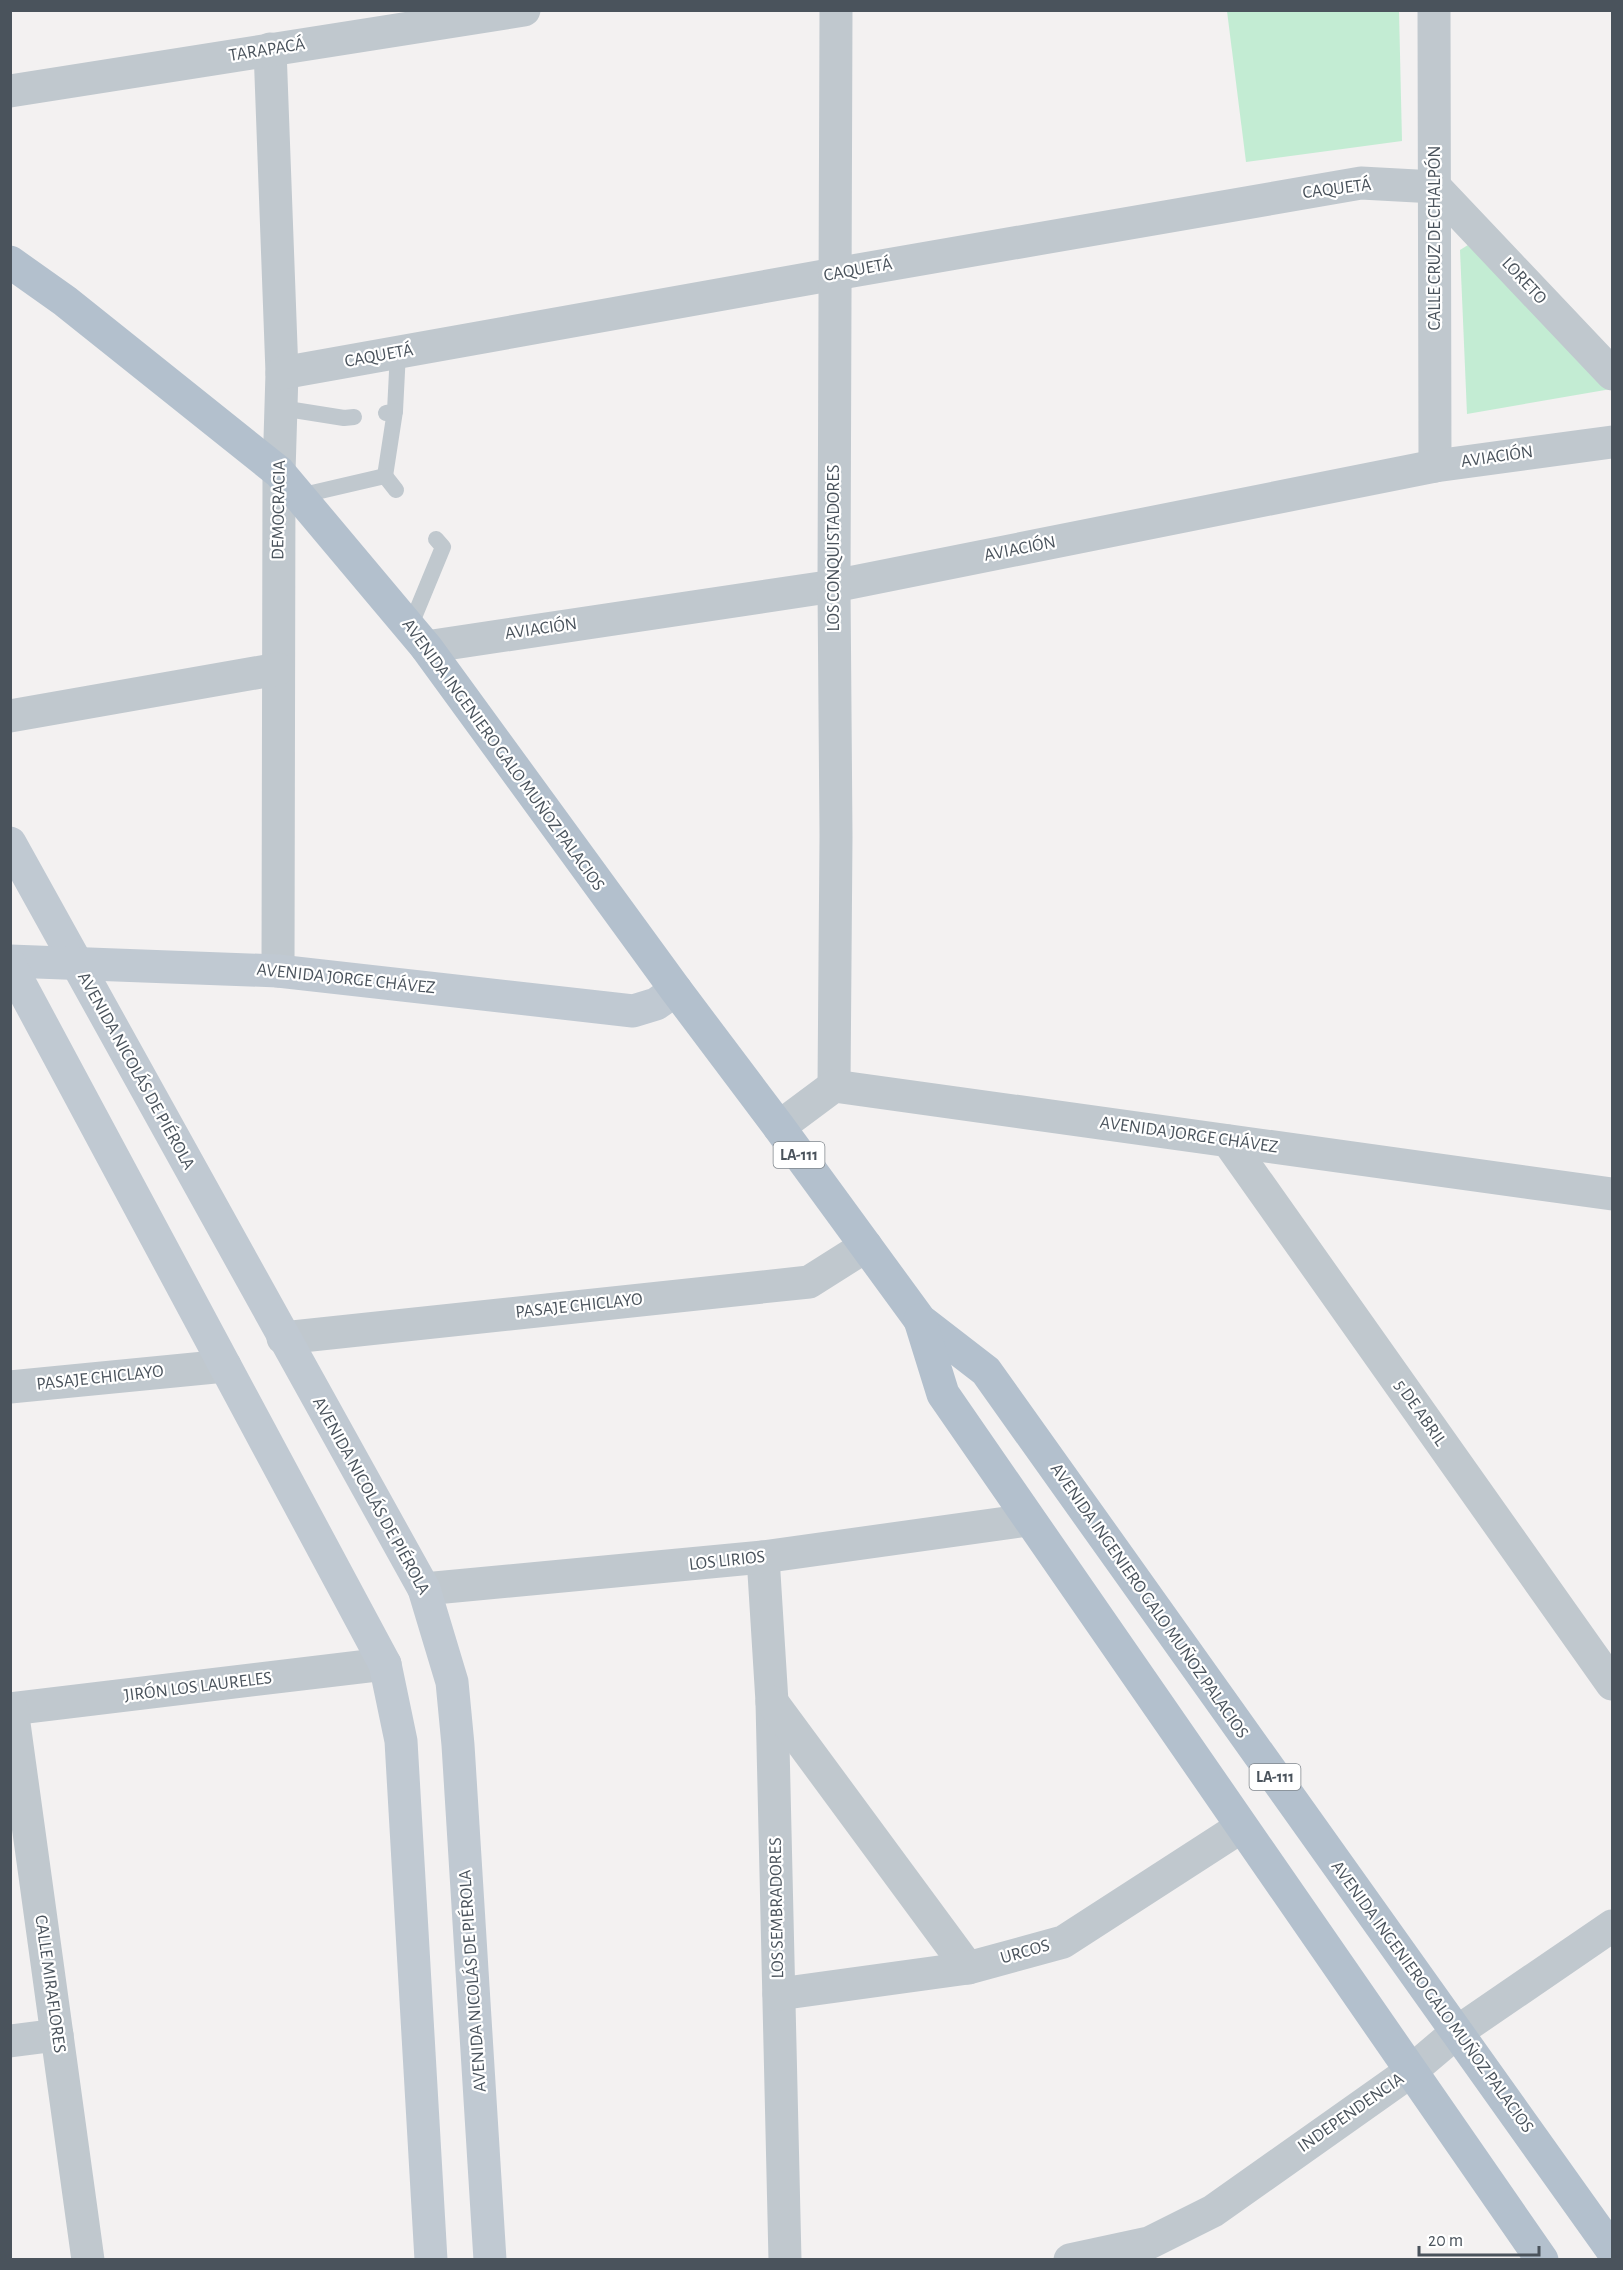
<svg xmlns="http://www.w3.org/2000/svg" width="1623" height="2270" font-family="'Alegreya Sans',sans-serif">
	<style>
		.green { fill: #c3ecd3 }
		.lines { fill: none; stroke-linecap: round; stroke-linejoin: round }
		.lane { stroke: #c0c8ce; stroke-width: 16 }
		.street { stroke: #c0c8ce; stroke-width: 33 }
		.secondary { stroke: #c0c9d2; stroke-width: 33 }
		.primary { stroke: #b3c0cd; stroke-width: 33 }
		.labels { text-anchor: middle; dominant-baseline: central; stroke-width: 4.5; stroke-linejoin: round; paint-order: stroke }
		.shield { fill: #fff; stroke: #80878d; stroke-width: 1.5 }
		.shield-label { font-size: 16px; font-weight: bold; fill: #4a535c }
		.street-label { font-size: 18px; fill: #4a535c; stroke: #fff }
	</style>
	<rect width="100%" height="100%" fill="#f3f1f1"/>
	<g class="green">
		<polygon points="1227,11 1399,11 1402,141 1246,162"/>
		<polygon points="1468,245 1611,389 1467,414 1460,250"/>
	</g>
	<g class="lines">
		<g class="lane">
			<polyline points="281,408 344,418 354,417"/>
			<polyline points="386,413 395,411 398,352"/>
			<polyline points="385,476 395,411"/>
			<polyline points="299,496 385,476 396,490"/>
			<polyline points="410,627 443,547 436,539"/>
		</g>
		<g class="street">
			<polyline points="1434,10 1435,466"/>
			<polyline points="270,49 282,373 279,472 278,971"/>
			<polyline points="10,91 524,10"/>
			<polyline points="282,373 835,274 1361,183 1435,187 1612,374"/>
			<polyline points="426,647 834,586 1435,466 1612,442"/>
			<polyline points="10,716 278,669"/>
			<polyline points="834,1086 836,836 834,586 836,10"/>
			<polyline points="779,1127 834,1086 1612,1194"/>
			<polyline points="1228,1141 1612,1684"/>
			<polyline points="283,1338 809,1282 866,1246"/>
			<polyline points="10,1387 225,1366"/>
			<polyline points="763,1557 772,1702 785,2260"/>
			<polyline points="424,1589 763,1557 1028,1520"/>
			<polyline points="772,1702 968,1968"/>
			<polyline points="10,1709 385,1664"/>
			<polyline points="12,1709 88,2260"/>
			<polyline points="779,1994 968,1968 1063,1942 1241,1827"/>
			<polyline points="10,2041 57,2035"/>
			<polyline points="1070,2260 1149,2243 1213,2211 1411,2071 1457,2032 1612,1926"/>
		</g>
		<g class="secondary">
			<polyline points="10,843 424,1589 452,1682 458,1745 490,2260"/>
			<polyline points="10,961 278,971 633,1011 656,1004 676,990"/>
			<polyline points="10,965 385,1664 401,1741 431,2260"/>
		</g>
		<g class="primary">
			<polyline points="10,262 65,301 279,472 426,647 676,990 779,1127 920,1320 986,1371 1612,2250"/>
			<polyline points="920,1320 943,1394 1542,2260"/>
		</g>
	</g>
	<g class="labels">
		<g class="shield">
			<rect x="773.5" y="1142" width="51" height="26" rx="4.5"/>
			<rect x="1249.5" y="1764" width="51" height="26" rx="4.5"/>
		</g>
		<g class="shield-label">
			<text x="799" y="1155">LA-111</text>
			<text x="1275" y="1777">LA-111</text>
		</g>
		<g class="street-label">
			<text transform="translate(267 50) rotate(-9)">TARAPACÁ</text>
			<text transform="translate(1337 189) rotate(-7)">CAQUETÁ</text>
			<text transform="translate(1435 238) rotate(-90)">CALLE CRUZ DE CHALPÓN</text>
			<text transform="translate(858 270) rotate(-10)">CAQUETÁ</text>
			<text transform="translate(1524 281) rotate(47)">LORETO</text>
			<text transform="translate(379 356) rotate(-10)">CAQUETÁ</text>
			<text transform="translate(1497 457) rotate(-8)">AVIACIÓN</text>
			<text transform="translate(279 510) rotate(-89)">DEMOCRACIA</text>
			<text transform="translate(834 548) rotate(-90)">LOS CONQUISTADORES</text>
			<text transform="translate(1020 549) rotate(-11)">AVIACIÓN</text>
			<text transform="translate(541 629) rotate(-8)">AVIACIÓN</text>
			<text transform="translate(503 755) rotate(54)">AVENIDA INGENIERO GALO MUÑOZ PALACIOS</text>
			<text transform="translate(346 979) rotate(6)">AVENIDA JORGE CHÁVEZ</text>
			<text transform="translate(136 1071) rotate(61)">AVENIDA NICOLÁS DE PIÉROLA</text>
			<text transform="translate(1189 1135) rotate(8)">AVENIDA JORGE CHÁVEZ</text>
			<text transform="translate(579 1306) rotate(-6)">PASAJE CHICLAYO</text>
			<text transform="translate(100 1378) rotate(-6)">PASAJE CHICLAYO</text>
			<text transform="translate(1420 1413) rotate(55)">5 DE ABRIL</text>
			<text transform="translate(371 1496) rotate(61)">AVENIDA NICOLÁS DE PIÉROLA</text>
			<text transform="translate(727 1561) rotate(-6)">LOS LIRIOS</text>
			<text transform="translate(1149 1601) rotate(55)">AVENIDA INGENIERO GALO MUÑOZ PALACIOS</text>
			<text transform="translate(198 1687) rotate(-7)">JIRÓN LOS LAURELES</text>
			<text transform="translate(777 1908) rotate(-91)">LOS SEMBRADORES</text>
			<text transform="translate(1025 1952) rotate(-16)">URCOS</text>
			<text transform="translate(473 1981) rotate(-94)">AVENIDA NICOLÁS DE PIÉROLA</text>
			<text transform="translate(50 1984) rotate(82)">CALLE MIRAFLORES</text>
			<text transform="translate(1432 1997) rotate(54)">AVENIDA INGENIERO GALO MUÑOZ PALACIOS</text>
			<text transform="translate(1351 2113) rotate(-35)">INDEPENDENCIA</text>
		</g>
	</g>
	<rect width="1623" height="2270" fill="none" stroke="#4a535c" stroke-width="24"/>
	<path d="M1419 2246v9h120v-9" fill="none" stroke="#4a535c" stroke-width="3"/>
	<text x="1428" y="2246" font-size="18" fill="#4a535c" stroke="#ffffff" stroke-width="4.5" paint-order="stroke">20 m</text>
</svg>
